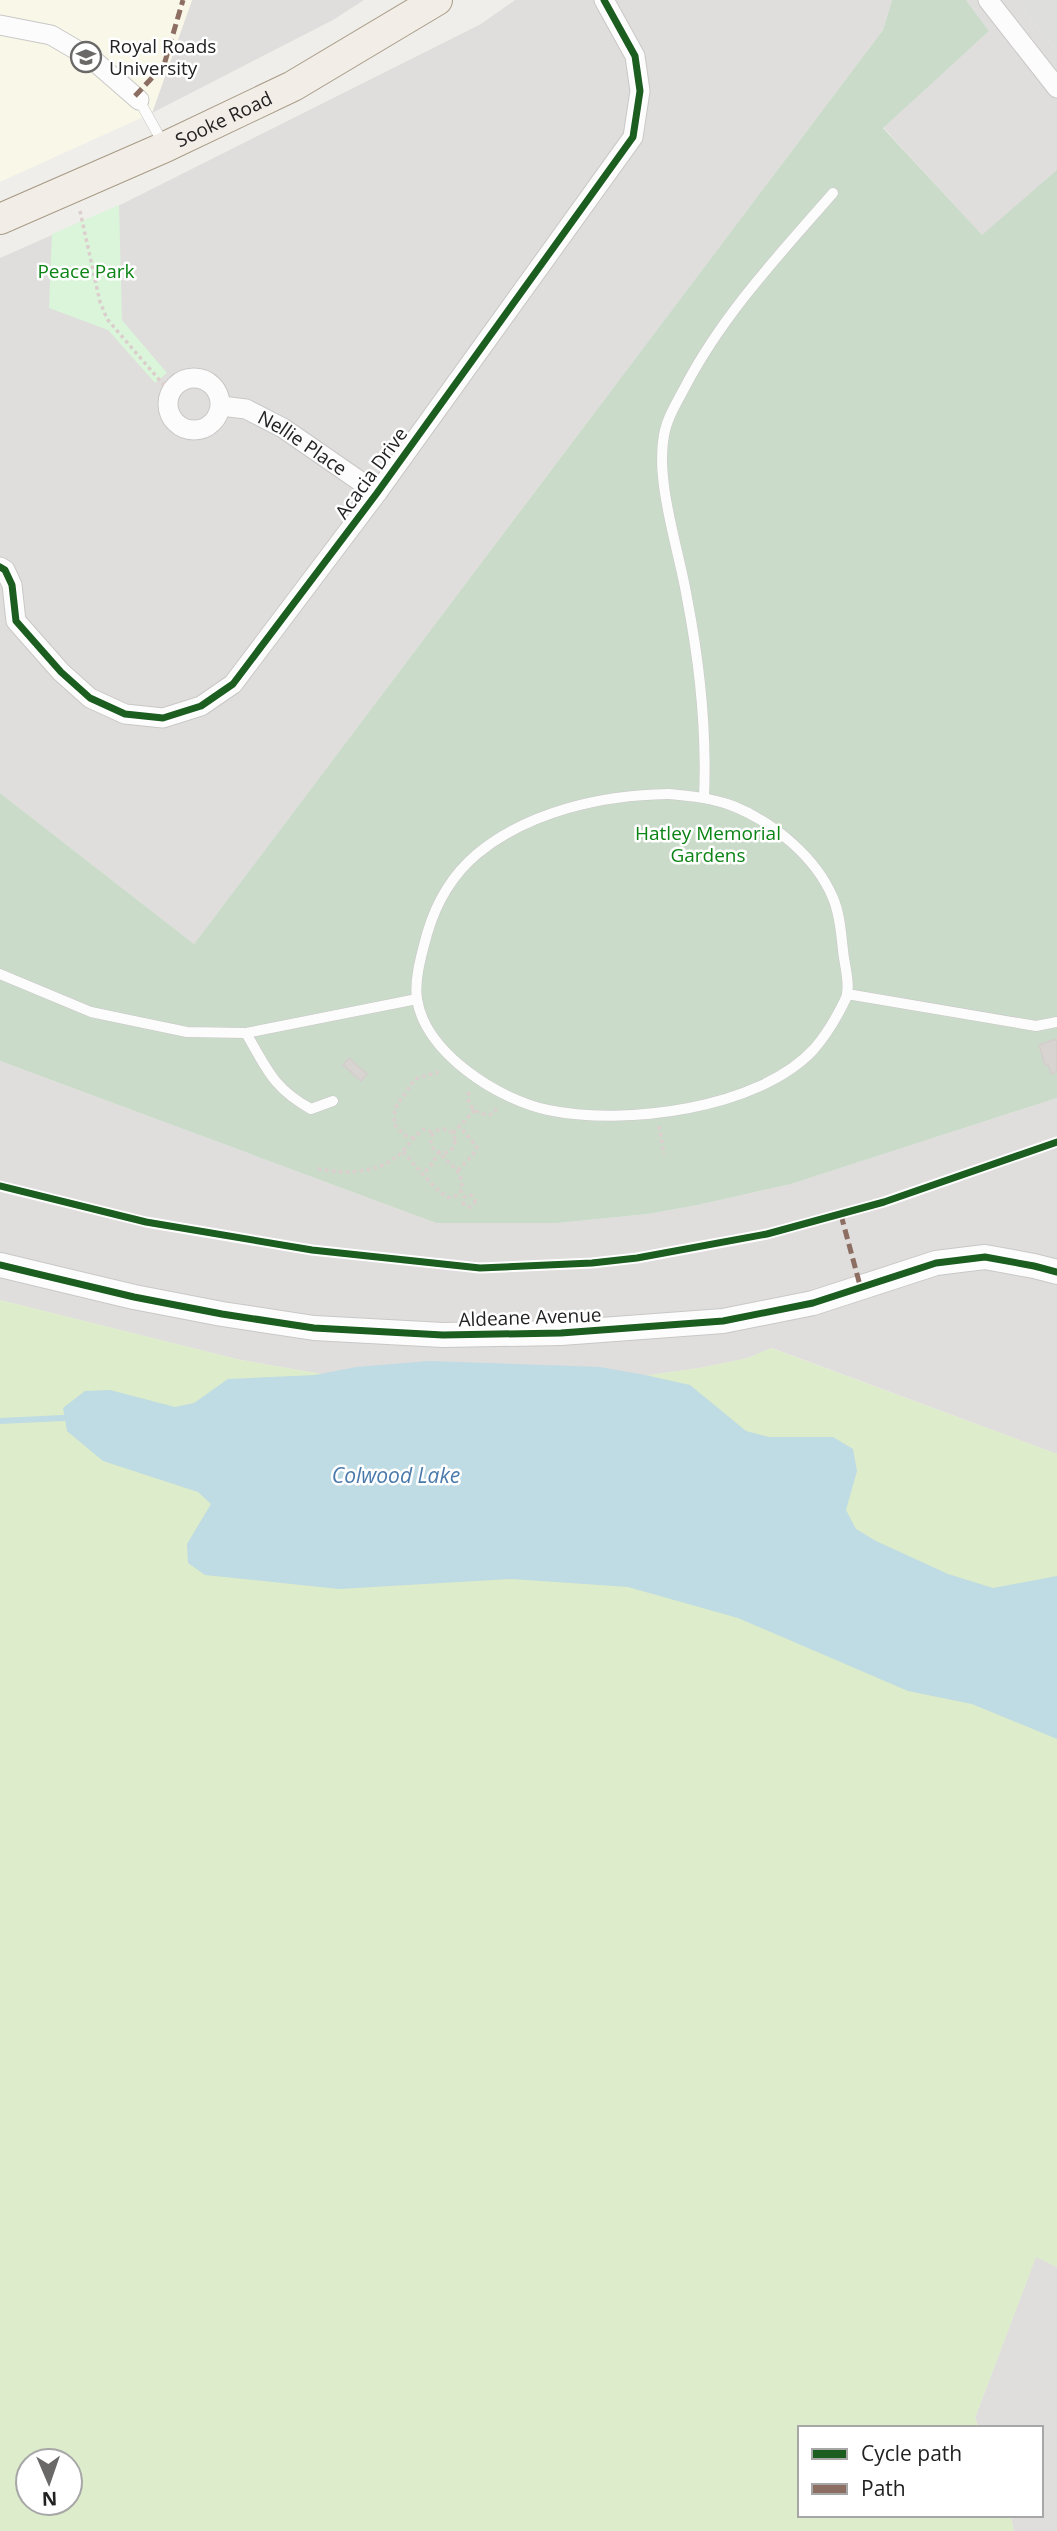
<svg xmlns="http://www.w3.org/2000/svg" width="1057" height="2531" font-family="'Open Sans',sans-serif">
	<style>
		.residential { fill: #dfdedc }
		.education { fill: #f8f7e8 }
		.religious { fill: #dededc }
		.grass { fill: #ddeccb; fill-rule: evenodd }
		.cemetery { fill: #cadbca }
		.park { fill: #daf5da }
		.water { fill: #bfdbe3 }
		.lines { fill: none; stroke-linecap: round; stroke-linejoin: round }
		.stream { stroke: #bfdbe3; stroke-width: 6 }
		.building { fill: #d7d4d2; stroke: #d3d0cc; stroke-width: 2 }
		.service-casing { stroke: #c9c8c7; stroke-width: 11 }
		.minor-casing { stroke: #c9c8c7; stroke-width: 21 }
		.tertiary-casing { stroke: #c9c8c7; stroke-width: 26 }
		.primary-casing { stroke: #a79c86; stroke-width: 32 }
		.path { stroke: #dccecd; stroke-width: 3.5; stroke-dasharray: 3.5 3.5; stroke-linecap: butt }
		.service { stroke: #fdfcfc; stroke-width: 10 }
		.minor { stroke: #fdfcfc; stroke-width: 19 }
		.tertiary { stroke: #fdfcfc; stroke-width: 24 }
		.primary { stroke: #f3ede7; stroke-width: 30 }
		.quiet { stroke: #8d6e63; stroke-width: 5; stroke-dasharray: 10 5; stroke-linecap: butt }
		.cycleway-casing { stroke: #fff; stroke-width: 11 }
		.cycleway { stroke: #1b5e20; stroke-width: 7 }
		.labels { text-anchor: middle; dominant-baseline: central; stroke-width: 5; stroke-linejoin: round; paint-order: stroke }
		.poi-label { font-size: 19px; fill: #222; stroke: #fff; text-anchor: start }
		.street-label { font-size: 19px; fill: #222; stroke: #fff }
		.park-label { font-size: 19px; fill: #0c8416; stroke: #fff }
		.water-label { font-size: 21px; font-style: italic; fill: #4a7aab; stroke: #fff }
	</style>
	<rect width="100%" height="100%" fill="#f0eeeb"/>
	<g class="residential">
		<polygon points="192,0 364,0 333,20 152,113"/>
		<polygon points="515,0 892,0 883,30 194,944 0,793 0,258 120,205 481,24"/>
		<polygon points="966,0 1015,0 1057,52 1057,318 883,127 989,31"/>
		<polygon points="0,1061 436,1223 558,1223 648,1214 698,1205 791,1184 1057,1098 1057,1454 772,1348 748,1358 700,1368 592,1383 362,1381 241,1360 0,1300"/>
		<polygon points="1036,2256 1057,2267 1057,2531 1014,2531 1010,2515 1041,2515 1041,2428 979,2428 975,2418"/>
	</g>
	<polygon class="education" points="0,0 192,0 152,113 0,182"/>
	<polygon class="religious" points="1015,0 1057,0 1057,52"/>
	<path class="grass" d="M0 1300 241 1360 362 1381 592 1383 700 1368 748 1358 771 1348 1057 1454V2267L1036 2257 975 2418 979 2428H800V2515H1010L1014 2531H0ZM28 2461H70V2503H28Z"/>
	<polygon class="cemetery" points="892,0 966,0 989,31 883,128 982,235 1057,170 1057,1098 791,1184 698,1205 648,1214 558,1223 436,1223 0,1061 0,793 194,944 883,30"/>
	<polygon class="park" points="119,205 122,320 167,373 155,383 108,330 49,308 52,234"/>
	<polygon class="water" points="429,1361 600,1367 645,1375 690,1385 746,1431 769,1437 833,1437 853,1449 857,1471 846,1510 856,1529 876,1541 948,1574 993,1588 1057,1576 1057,1739 972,1704 908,1691 738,1618 628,1587 512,1579 339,1589 205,1575 188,1563 187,1544 211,1504 198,1492 103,1461 67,1431 63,1408 85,1391 110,1390 175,1407 194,1403 228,1379 315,1375 356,1367"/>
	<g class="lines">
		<polyline class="stream" points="0,1421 63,1418"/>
	</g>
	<g class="building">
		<polygon points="1057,1039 1057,1072 1051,1074 1048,1064 1045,1065 1039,1045"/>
		<polygon points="349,1058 367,1074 361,1081 343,1065"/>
	</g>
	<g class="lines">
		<g class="service-casing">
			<g id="service">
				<polyline points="139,100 164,145"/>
				<path d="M668 794C690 796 713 798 733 806 773 822 816 857 833 898 840 914 841 933 843 950 844 964 851 985 846 998 838 1015 827 1034 814 1049 759 1109 624 1126 548 1110 499 1100 425 1053 417 999 414 979 422 953 427 934 436 903 452 875 477 854 529 811 603 795 668 794Z"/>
				<path d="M704 798C707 730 700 665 687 598 679 550 655 482 664 435 667 418 677 402 685 387 723 314 780 254 833 193"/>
				<polyline points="0,974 91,1012 187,1032 246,1033 417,999"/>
				<polyline points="847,994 1036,1026 1057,1022"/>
				<path d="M246 1033C267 1069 273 1088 311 1109L333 1101"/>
			</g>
		</g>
		<g class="minor-casing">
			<g id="minor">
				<polyline points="988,0 1057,88"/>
				<polyline points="0,25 51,35 92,59 139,100"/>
				<circle cx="194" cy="404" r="26"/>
				<path id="s1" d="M221 406 246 409 283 428 377 493"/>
				<polyline points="0,567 5,570 12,585 16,621 61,672 90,698 125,714 163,718 201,706 233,684 377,493 633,137 640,91 635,56 604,0"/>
			</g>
		</g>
		<g class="tertiary-casing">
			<polyline id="tertiary" points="0,1265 134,1297 222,1314 314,1328 443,1335 561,1333 723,1321 813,1303 936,1263 985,1257 1034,1266 1057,1272"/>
		</g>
		<g class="primary-casing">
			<g id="primary">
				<path id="s2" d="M0 219 165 147 293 86 437 0"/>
			</g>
		</g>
		<g class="path">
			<polyline points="80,211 100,302 107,319 162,383 171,391"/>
			<path d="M469 1092C465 1106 478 1115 490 1115L499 1107"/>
			<polyline points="659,1126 664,1155"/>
			<circle cx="443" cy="1141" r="12"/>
			<polyline points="453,1133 475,1110"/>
			<polyline points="414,1138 404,1135 394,1124 395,1108 415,1079 442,1071"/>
			<path d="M403 1152C411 1160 438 1194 448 1197 454 1199 458 1194 462 1190 463 1169 450 1166 439 1152L430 1167 423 1173"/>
			<path d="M318 1169C347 1174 379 1174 401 1153 409 1145 415 1135 424 1129L434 1133"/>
			<polyline points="458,1170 473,1155 477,1147 460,1127"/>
			<circle cx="469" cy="1201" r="6"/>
		</g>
		<use href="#service" class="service"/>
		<use href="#minor" class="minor"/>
		<use href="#tertiary" class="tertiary"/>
		<use href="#primary" class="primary"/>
		<g class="quiet">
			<polyline points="135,96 164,65 183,0"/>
			<polyline points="841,1215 861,1289"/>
		</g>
		<g class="cycleway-casing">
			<g id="cycleway">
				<polyline points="0,567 5,570 12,585 16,621 61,672 90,698 125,714 163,718 201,706 233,684 377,493 633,137 640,91 635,56 604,0"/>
				<polyline points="0,1186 146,1222 312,1250 480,1268 592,1263 637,1258 767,1234 884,1202 1057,1142"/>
				<polyline points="0,1265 134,1297 222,1314 314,1328 443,1335 561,1333 723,1321 813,1303 936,1263 985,1257 1034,1266 1057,1272"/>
			</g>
		</g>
		<use href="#cycleway" class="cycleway"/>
	</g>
	<defs>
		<g id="university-ring" transform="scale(1.575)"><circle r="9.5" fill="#fff" stroke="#6a6968" stroke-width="1.5"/><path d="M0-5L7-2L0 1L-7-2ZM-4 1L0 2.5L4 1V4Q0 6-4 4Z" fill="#6a6968"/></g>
	</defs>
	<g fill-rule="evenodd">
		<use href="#university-ring" x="86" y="57"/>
	</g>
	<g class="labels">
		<g class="poi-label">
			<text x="109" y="46">Royal Roads<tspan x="109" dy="22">University</tspan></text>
		</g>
		<g class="street-label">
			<text stroke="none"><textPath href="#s2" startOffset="245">Sooke Road</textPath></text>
			<text stroke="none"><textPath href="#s1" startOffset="91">Nellie Place</textPath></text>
			<text transform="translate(371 473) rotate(-54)">Acacia Drive</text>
			<text transform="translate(530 1317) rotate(-2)">Aldeane Avenue</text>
		</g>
		<g class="park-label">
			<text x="86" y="271">Peace Park</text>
			<text x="708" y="833">Hatley Memorial<tspan x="708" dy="22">Gardens</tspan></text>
		</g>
		<g class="water-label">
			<text x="396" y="1475">Colwood Lake</text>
		</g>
	</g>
	<rect x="798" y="2426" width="245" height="91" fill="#ffffff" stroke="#a7a7a7" stroke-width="2"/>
	<rect x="812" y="2449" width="35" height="10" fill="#1b5e20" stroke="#a7a7a7" stroke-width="2"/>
	<text x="861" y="2461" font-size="21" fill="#222222">Cycle path</text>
	<rect x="812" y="2484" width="35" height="10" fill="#8d6e63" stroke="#a7a7a7" stroke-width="2"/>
	<text x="861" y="2496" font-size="21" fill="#222222">Path</text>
	<g transform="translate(49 2482) rotate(178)"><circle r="33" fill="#ffffff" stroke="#a7a7a7" stroke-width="2"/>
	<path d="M0-5L12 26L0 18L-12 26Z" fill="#6a6968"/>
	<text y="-10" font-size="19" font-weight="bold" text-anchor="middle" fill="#222222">N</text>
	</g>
</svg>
